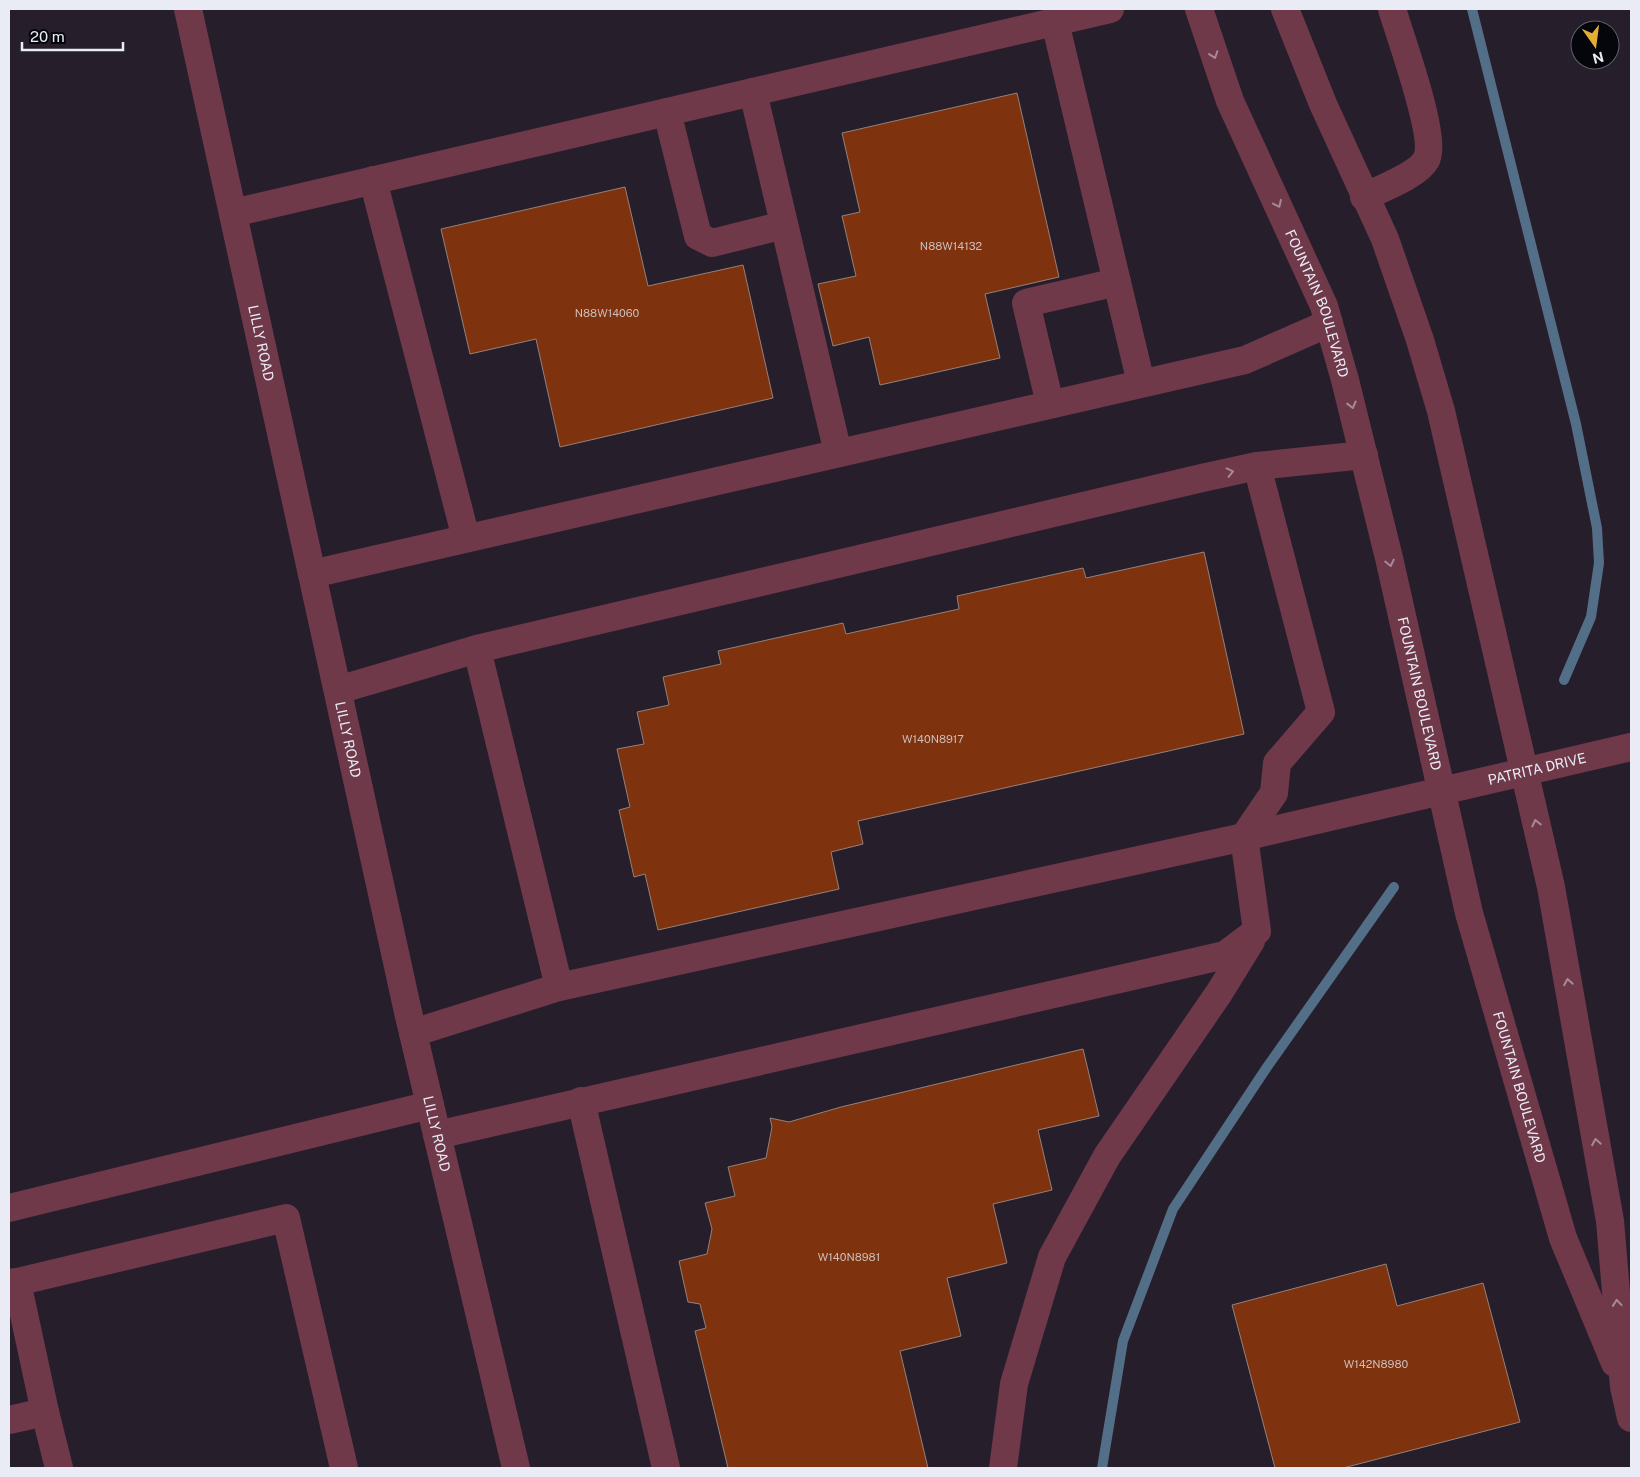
<svg xmlns="http://www.w3.org/2000/svg" width="1640" height="1477" font-family="'Public Sans',sans-serif">
	<style>
		.industrial { fill: #271e2c; fill-rule: evenodd }
		.lines { fill: none; stroke-linecap: round; stroke-linejoin: round }
		.stream { stroke: #536f87; stroke-width: 10 }
		.building { fill: #7e320e; stroke: #94827b }
		.minor { stroke: #6f394a; stroke-width: 28 }
		.oneway { stroke: #a68a97 }
		.labels { text-anchor: middle; dominant-baseline: central; stroke-width: 4; stroke-linejoin: round; paint-order: stroke }
		.number-label { font-size: 11px; fill: #cebebb }
		.street-label { font-size: 14px; fill: #e9ecf5; stroke: #05060b }
	</style>
	<rect width="100%" height="100%" fill="#171b27"/>
	<path class="industrial" d="M9 9H1631V1468H9ZM1580 30H1610V60H1580Z"/>
	<g class="lines">
		<g class="stream">
			<polyline points="1472,9 1576,424 1597,528 1599,563 1591,617 1564,680"/>
			<polyline points="1102,1468 1123,1341 1173,1209 1265,1070 1394,887"/>
		</g>
	</g>
	<g class="building">
		<polygon points="1017,93 1059,277 985,294 1000,358 880,385 869,337 833,346 818,284 856,276 842,216 860,212 842,133"/>
		<polygon points="625,187 648,286 743,265 773,398 560,447 536,339 470,354 441,229"/>
		<polygon points="1204,552 1244,734 858,821 863,844 831,852 839,889 658,930 645,874 634,877 619,810 630,807 617,749 644,744 637,712 669,705 663,677 721,664 718,651 843,623 846,634 959,609 957,596 1083,568 1086,578"/>
		<polygon points="1083,1049 1099,1116 1038,1130 1052,1190 993,1204 1007,1263 947,1278 961,1336 900,1351 928,1468 728,1468 695,1331 706,1328 700,1304 688,1302 679,1261 707,1254 712,1229 705,1203 735,1196 728,1167 766,1158 772,1127 770,1118 789,1122 841,1107"/>
		<polygon points="1386,1264 1397,1306 1483,1283 1520,1422 1343,1468 1275,1468 1232,1305"/>
	</g>
	<g class="lines">
		<g class="minor">
			<path id="s1" d="M188 9 408 1012 516 1468"/>
			<path id="s2" d="M1199 9 1230 101 1324 306 1345 380 1389 558 1469 913 1563 1238 1615 1363"/>
			<polyline points="1285,9 1323,104 1385,239 1420,340 1441,411 1551,887 1610,1221 1624,1387 1631,1418"/>
			<polyline points="1055,22 1141,383"/>
			<polyline points="753,92 838,453"/>
			<polyline points="667,112 698,236 712,243 784,225"/>
			<polyline points="373,180 466,538"/>
			<path d="M1364 197C1380 189 1418 175 1426 160 1438 139 1400 36 1392 9"/>
			<polyline points="233,213 1110,9"/>
			<polyline points="1050,404 1026,303 1117,282"/>
			<polyline points="312,574 1245,360 1329,323"/>
			<polyline points="477,649 559,987"/>
			<polyline points="338,690 477,649 1202,478 1257,466 1364,455"/>
			<path id="s3" d="M413 1033 559 987 1244 837 1631 747"/>
			<polyline points="581,1101 666,1468"/>
			<polyline points="437,1135 1225,955 1257,931 1244,837 1274,793 1277,763 1321,712 1257,466"/>
			<polyline points="9,1208 430,1105"/>
			<polyline points="17,1282 286,1218 344,1468"/>
			<polyline points="9,1283 17,1282 45,1412"/>
			<polyline points="9,1420 45,1412 59,1468"/>
			<polyline points="1003,1468 1014,1384 1052,1257 1107,1156 1219,993 1251,941"/>
		</g>
	</g>
	<defs><path id="oneway-chevron" d="M-2-3.5L2.5 0L-2 3.5" fill="none" stroke-width="1.6" stroke-linecap="round" stroke-linejoin="round" transform="scale(1.25)"/></defs>
	<g class="oneway">
		<use href="#oneway-chevron" transform="translate(1214 55) rotate(71)"/>
		<use href="#oneway-chevron" transform="translate(1278 204) rotate(65)"/>
		<use href="#oneway-chevron" transform="translate(1352 405) rotate(76)"/>
		<use href="#oneway-chevron" transform="translate(1230 472) rotate(-13)"/>
		<use href="#oneway-chevron" transform="translate(1390 563) rotate(77)"/>
		<use href="#oneway-chevron" transform="translate(1536 823) rotate(-103)"/>
		<use href="#oneway-chevron" transform="translate(1568 982) rotate(-100)"/>
		<use href="#oneway-chevron" transform="translate(1596 1142) rotate(-100)"/>
		<use href="#oneway-chevron" transform="translate(1617 1303) rotate(-95)"/>
	</g>
	<g class="labels">
		<g class="number-label">
			<text x="951" y="246">N88W14132</text>
			<text x="607" y="313">N88W14060</text>
			<text x="933" y="739">W140N8917</text>
			<text x="849" y="1257">W140N8981</text>
			<text x="1376" y="1364">W142N8980</text>
		</g>
		<g class="street-label">
			<text stroke="none"><textPath href="#s2" startOffset="318">FOUNTAIN BOULEVARD</textPath></text>
			<text stroke="none"><textPath href="#s1" startOffset="342">LILLY ROAD</textPath></text>
			<text stroke="none"><textPath href="#s2" startOffset="722">FOUNTAIN BOULEVARD</textPath></text>
			<text stroke="none"><textPath href="#s1" startOffset="748">LILLY ROAD</textPath></text>
			<text stroke="none"><textPath href="#s3" startOffset="1155">PATRITA DRIVE</textPath></text>
			<text stroke="none"><textPath href="#s2" startOffset="1128">FOUNTAIN BOULEVARD</textPath></text>
			<text stroke="none"><textPath href="#s1" startOffset="1152">LILLY ROAD</textPath></text>
		</g>
	</g>
	<rect width="1640" height="1477" fill="none" stroke="#e9ecf5" stroke-width="20"/>
	<g transform="translate(1595 45) rotate(166)"><circle r="24" fill="#05060b" stroke="#606269"/>
	<path d="M0-4L9 19L0 12L-9 19Z" fill="#e4ae35"/>
	<text y="-8" font-size="14" font-weight="bold" text-anchor="middle" fill="#e9ecf5">N</text>
	</g>
	<path d="M22 42v8h101v-8" fill="none" stroke="#e9ecf5" stroke-width="2.5"/>
	<text x="30" y="42" font-size="15" fill="#e9ecf5" stroke="#05060b" stroke-width="4" paint-order="stroke">20 m</text>
</svg>
